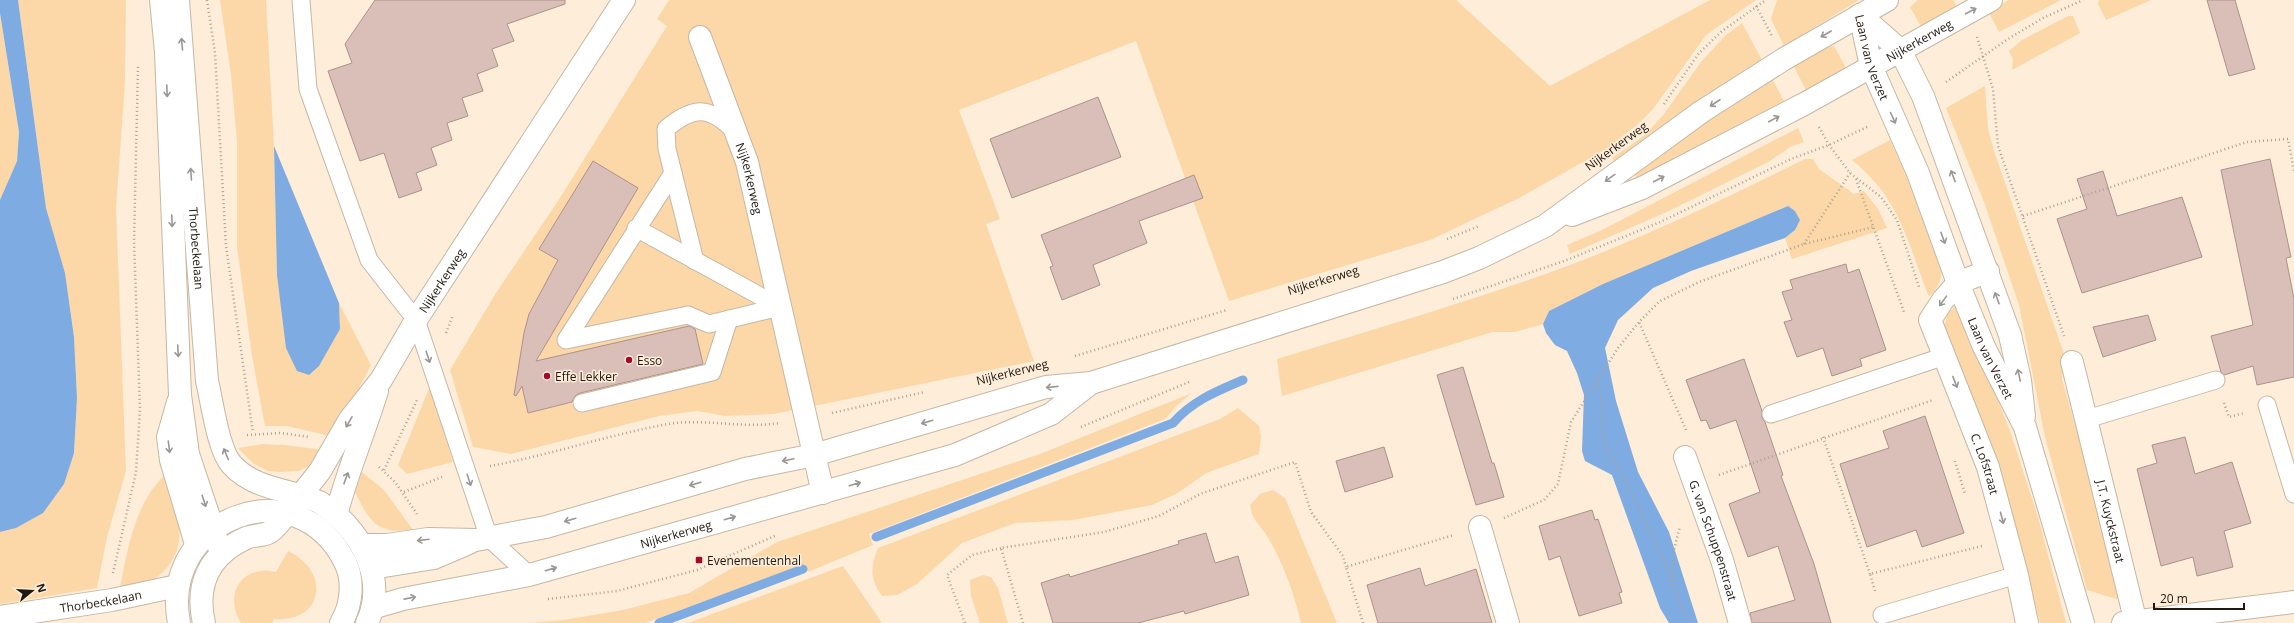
<svg xmlns="http://www.w3.org/2000/svg" width="2294" height="623" font-family="'Open Sans',sans-serif">
	<style>
		.green { fill: #fcd8a9 }
		.water { fill: #7eabe2 }
		.lines { fill: none; stroke-linecap: round; stroke-linejoin: round }
		.stream { stroke: #7eabe2; stroke-width: 9 }
		.building { fill: #dabfb8; stroke: #ab928c }
		.service-casing { stroke: #c6b7a4; stroke-width: 19 }
		.minor-casing { stroke: #c6b7a4; stroke-width: 24 }
		.tertiary-casing { stroke: #c6b7a4; stroke-width: 24 }
		.secondary-casing { stroke: #c6b7a4; stroke-width: 24 }
		.path { stroke: #ada191; stroke-width: 2.5; stroke-dasharray: 1 3; stroke-linecap: butt }
		.service { stroke: #fff; stroke-width: 17 }
		.minor { stroke: #fff; stroke-width: 22 }
		.tertiary { stroke: #fff; stroke-width: 22 }
		.secondary { stroke: #fff; stroke-width: 22 }
		.oneway { stroke: #9a9894 }
		.poi-dot { fill: #a5092c; stroke: #fdedd9; stroke-width: 1.5 }
		.labels { text-anchor: middle; dominant-baseline: central; stroke-width: 3; stroke-linejoin: round; paint-order: stroke }
		.street-label { font-size: 12px; fill: #1f1912; stroke: #fdedd9 }
		.poi-label { font-size: 12px; fill: #1f1912; stroke: #fdedd9; text-anchor: start }
	</style>
	<rect width="100%" height="100%" fill="#fdedd9"/>
	<g class="green">
		<polygon points="18,0 126,0 125,82 116,208 126,471 107,537 97,588 0,604 0,532 16,528 74,453 77,398 74,337 65,273 46,208"/>
		<polygon points="220,0 266,0 274,146 277,275 340,329 339,303 371,365 334,437 287,426 265,426 252,356 237,247 237,141 231,75"/>
		<polygon points="669,0 1456,0 1550,86 1710,0 1756,0 1706,35 1653,109 1638,124 1606,149 1519,198 1430,240 1229,301 1136,41 959,110 1000,219 986,224 1034,361 774,414 725,416 697,411 659,416 511,454 473,447 450,370 496,293 558,201 667,26 657,19"/>
		<polygon points="1777,0 1859,0 1784,46 1771,19"/>
		<polygon points="1918,0 1953,0 1958,8 1922,28 1910,7"/>
		<polygon points="2009,0 2061,0 1999,32 1988,11"/>
		<polygon points="2099,0 2151,0 2106,20 2098,4"/>
		<polygon points="0,13 19,132 17,161 0,200"/>
		<polygon points="2068,16 2073,16 2080,33 2012,70 2013,59 2009,51 2022,40"/>
		<polygon points="1742,23 1762,60 1618,163 1612,158 1645,135 1664,114 1701,62 1726,35"/>
		<polygon points="1834,46 1847,70 1807,92 1792,63 1822,48"/>
		<polygon points="1770,75 1785,103 1637,179 1634,173"/>
		<polygon points="1985,86 1988,129 1994,151 2064,354 2062,379 2104,526 2123,601 2087,590 2045,437 2019,305 1984,202 1946,108"/>
		<polygon points="1798,128 1804,142 1790,147 1770,161 1669,211 1570,254 1567,245 1600,231"/>
		<path d="M1890 140 1943 258C1943 271 1941 286 1930 296L1928 295C1907 240 1900 199 1852 160Z"/>
		<path d="M1805 159H1813L1819 169 1854 194 1864 191 1878 209 1887 228 1792 259 1785 238 1795 230 1788 206 1603 284 1549 311 1543 324 1515 332H1493L1282 396 1277 359C1368 331 1461 304 1551 272 1638 241 1722 200 1805 159Z"/>
		<polygon points="1956,305 1962,308 2010,431 2038,517 2066,623 2040,623 2005,487 1989,437 1944,328 1947,315"/>
		<polygon points="430,386 453,462 407,474 398,465"/>
		<polygon points="1192,393 1176,406 1165,419 869,534 873,545 808,572 805,564 645,623 529,623 564,620 623,610 689,593 777,542 1040,454"/>
		<path d="M1238 408 1259 426 1261 437 1259 454 1206 473 1178 493 1152 505 1073 520 1015 523 962 543 917 584 897 595 882 596C870 579 870 568 878 548L1220 419Z"/>
		<polygon points="263,444 285,445 323,450 309,466 299,471 279,472 268,471 254,464 238,448"/>
		<path d="M362 472 384 490 413 530C376 534 370 522 355 492Z"/>
		<path d="M164 476C168 491 174 506 178 521 185 548 168 576 142 585 135 587 127 587 120 588 127 551 135 503 164 476Z"/>
		<path d="M1273 490 1285 498 1337 623H1301C1294 593 1284 566 1269 539 1261 525 1253 523 1250 505L1260 494Z"/>
		<path d="M288 551C331 571 324 623 274 619L272 623H241C223 594 242 564 276 572Z"/>
		<polygon points="843,566 882,623 688,623"/>
		<polygon points="983,575 991,577 998,588 1008,623 980,623 971,596 970,580"/>
	</g>
	<g class="water">
		<polygon points="0,0 18,0 46,208 65,273 74,337 77,398 74,453 64,484 43,513 16,528 0,532 0,200 17,161 19,132 0,13"/>
		<polygon points="274,146 339,303 340,329 319,366 309,375 297,371 286,348 277,275"/>
		<polygon points="1788,206 1795,211 1800,220 1795,230 1785,238 1691,271 1653,288 1618,320 1605,348 1616,401 1638,472 1669,532 1698,623 1669,623 1660,608 1612,475 1585,461 1582,451 1584,395 1577,373 1567,351 1555,345 1546,333 1543,324 1549,311 1603,284"/>
	</g>
	<g class="lines">
		<g class="stream">
			<path d="M876 537 1173 423C1192 401 1217 391 1243 380"/>
			<polyline points="659,623 803,569"/>
		</g>
	</g>
	<g class="building">
		<polygon points="375,0 565,0 565,4 507,24 514,41 492,49 498,66 477,74 483,91 462,98 468,116 447,123 452,140 431,148 437,165 416,173 422,190 399,198 384,153 360,161 328,71 352,63 345,44"/>
		<polygon points="2207,0 2235,0 2255,69 2229,76"/>
		<polygon points="1098,97 1121,157 1012,198 990,139"/>
		<polygon points="2270,159 2291,257 2286,258 2294,299 2294,377 2257,385 2253,366 2224,375 2221,372 2211,336 2253,325 2221,170"/>
		<polygon points="593,161 638,188 536,361 689,326 695,329 703,364 580,393 575,396 572,402 528,413 522,386 516,396 514,395 524,333 529,314 558,260 539,249"/>
		<polygon points="2103,171 2117,216 2182,197 2202,257 2082,293 2057,219 2087,209 2077,179"/>
		<polygon points="1194,175 1203,198 1139,221 1147,243 1093,265 1100,285 1062,300 1050,267 1053,266 1041,235"/>
		<polygon points="1846,264 1848,273 1859,269 1886,350 1860,359 1862,366 1832,376 1823,348 1797,357 1784,322 1792,320 1782,292 1793,289 1790,280"/>
		<polygon points="2148,315 2156,340 2103,357 2093,327"/>
		<polygon points="1744,359 1762,411 1762,418 1765,422 1783,475 1781,476 1814,564 1831,623 1752,623 1750,613 1795,600 1778,546 1748,557 1729,504 1760,492 1736,420 1710,429 1706,420 1701,421 1686,380"/>
		<polygon points="1463,367 1492,463 1494,463 1504,497 1476,505 1437,375"/>
		<polygon points="1925,416 1964,533 1922,547 1916,530 1867,547 1840,464 1889,448 1883,431"/>
		<polygon points="2185,437 2195,474 2232,462 2251,523 2224,531 2233,567 2197,576 2193,557 2161,566 2137,469 2157,463 2152,445"/>
		<polygon points="1384,447 1393,477 1345,492 1336,461"/>
		<polygon points="1592,510 1595,520 1598,519 1622,592 1619,593 1622,603 1579,616 1560,556 1549,560 1539,526"/>
		<polygon points="1206,533 1215,563 1238,556 1249,595 1185,614 1184,611 1138,623 1053,623 1041,583 1069,574 1070,577 1179,544 1178,541"/>
		<polygon points="1420,568 1425,586 1476,569 1492,623 1378,623 1367,585"/>
	</g>
	<g class="lines">
		<g class="service-casing">
			<g id="service">
				<polyline points="301,0 308,89 369,260 416,320 489,538 529,575"/>
				<polyline points="673,173 566,340 688,315 709,324 780,307"/>
				<polyline points="636,228 780,307"/>
				<path d="M695 261 667 149 666 129C694 105 711 106 736 133"/>
				<polyline points="582,403 712,372 729,319"/>
				<polyline points="2267,405 2294,494"/>
				<polyline points="1771,414 1945,356"/>
				<polyline points="2087,419 2216,380"/>
				<polyline points="1882,615 2017,575"/>
			</g>
		</g>
		<g class="minor-casing">
			<g id="minor">
				<path id="s1" d="M1860 15 1871 66 1918 173 1958 283 1984 347 2025 427 2083 623"/>
				<polyline points="1860,15 1900,50 1923,96 2010,335 2020,380 2024,416"/>
				<path id="s2" d="M700 37 747 162 823 493"/>
				<path id="s3" d="M1988 271 1958 283 1943 300 1930 320 1988 467 2017 575 2027 623"/>
				<path id="s4" d="M2072 362 2136 623"/>
				<path id="s5" d="M1685 457 1722 560 1740 623"/>
				<path id="s6" d="M301 495 320 471 350 419 381 380 416 320 624 0"/>
				<path d="M336 515C347 473 364 433 377 391"/>
				<polyline points="1480,527 1508,623"/>
				<path id="s7" d="M0 617 112 600 177 586"/>
				<polyline points="2123,623 2294,602"/>
			</g>
		</g>
		<g class="tertiary-casing">
			<g id="tertiary">
				<path id="s8" d="M1572 215 1642 188 1806 103 1991 0"/>
				<polyline points="363,545 387,545 428,539 476,540 546,527 745,469 814,455 1046,387 1091,383 1443,272 1479,258 1545,226 1701,112 1784,59 1887,0"/>
				<polyline points="372,568 434,558 469,543"/>
				<path id="s9" d="M372 608 403 599 529 575 955 455 1051 414 1091 383"/>
			</g>
		</g>
		<g class="secondary-casing">
			<g id="secondary">
				<polyline points="161,0 166,52 180,395 188,454 221,553"/>
				<path id="s10" d="M178 0 207 381C212 401 218 450 232 465 255 490 289 489 319 502 324 505 329 510 334 513 365 539 386 583 367 623"/>
				<polyline points="178,402 168,437 171,460 196,544"/>
				<path d="M179 623C159 519 296 465 345 562 354 580 352 605 341 623"/>
				<path d="M204 623C195 584 209 555 246 538 253 535 264 536 270 532 279 526 287 512 294 504"/>
			</g>
		</g>
		<g class="path">
			<polyline points="207,0 215,53 226,246 253,433"/>
			<polyline points="1756,6 1772,36"/>
			<polyline points="1977,37 1993,89 1998,146 2064,336"/>
			<polyline points="1946,82 2008,39 2043,18 2083,0"/>
			<polyline points="1664,104 1699,53 1722,31 1766,0"/>
			<polyline points="1819,127 1829,145 1850,173 1881,197 1897,220 1919,287"/>
			<polyline points="1856,179 1904,312"/>
			<polyline points="2023,216 2247,142 2288,139 2294,171"/>
			<polyline points="1447,239 1479,226"/>
			<polyline points="1804,244 1850,173"/>
			<polyline points="1453,299 1564,261 1658,223 1791,159 1829,145 1869,126"/>
			<polyline points="446,333 453,315"/>
			<polyline points="1075,356 1227,310"/>
			<polyline points="1596,382 1602,396 1602,432 1609,454 1629,487 1664,560 1682,608 1691,623"/>
			<polyline points="2224,403 2229,417 2244,413"/>
			<polyline points="832,413 925,392"/>
			<polyline points="1081,427 1189,382"/>
			<polyline points="1686,430 1639,322 1660,301 1699,282 1804,244 1874,227"/>
			<polyline points="247,435 281,433 309,437"/>
			<polyline points="1823,437 1870,574"/>
			<polyline points="1955,461 1965,494"/>
			<path d="M490 466C550 455 608 435 668 424 705 418 742 429 780 423"/>
			<polyline points="379,467 395,482 417,514"/>
			<polyline points="384,470 417,400"/>
			<polyline points="1719,475 1933,400"/>
			<polyline points="404,492 442,477"/>
			<polyline points="1504,518 1544,500 1558,484 1571,422 1618,348 1639,322"/>
			<polyline points="113,573 136,472 140,409 134,242 138,66"/>
			<polyline points="1672,585 1674,550 1680,526"/>
			<polyline points="1875,591 1870,574 1982,546"/>
			<polyline points="548,599 617,591 697,570 777,535"/>
			<polyline points="965,623 947,575 972,555 1001,548"/>
			<polyline points="1023,623 1001,548 1104,532 1159,516 1200,494 1295,462 1311,512 1343,556 1346,567"/>
			<polyline points="1363,623 1346,567 1454,535"/>
		</g>
		<use href="#service" class="service"/>
		<use href="#minor" class="minor"/>
		<use href="#tertiary" class="tertiary"/>
		<use href="#secondary" class="secondary"/>
	</g>
	<defs><path id="oneway-shaft" d="M-6 0H5M1.5-3L5.5 0L1.5 3" fill="none" stroke-width="1.6" stroke-linecap="round" stroke-linejoin="round"/></defs>
	<g class="oneway">
		<use href="#oneway-shaft" transform="translate(1971 11) rotate(-28)"/>
		<use href="#oneway-shaft" transform="translate(1826 34) rotate(150)"/>
		<use href="#oneway-shaft" transform="translate(182 44) rotate(-95)"/>
		<use href="#oneway-shaft" transform="translate(167 91) rotate(88)"/>
		<use href="#oneway-shaft" transform="translate(1715 103) rotate(147)"/>
		<use href="#oneway-shaft" transform="translate(1893 118) rotate(66)"/>
		<use href="#oneway-shaft" transform="translate(1774 119) rotate(-28)"/>
		<use href="#oneway-shaft" transform="translate(191 174) rotate(-94)"/>
		<use href="#oneway-shaft" transform="translate(1953 176) rotate(-111)"/>
		<use href="#oneway-shaft" transform="translate(1610 178) rotate(144)"/>
		<use href="#oneway-shaft" transform="translate(1659 179) rotate(-28)"/>
		<use href="#oneway-shaft" transform="translate(172 221) rotate(88)"/>
		<use href="#oneway-shaft" transform="translate(1943 238) rotate(70)"/>
		<use href="#oneway-shaft" transform="translate(1997 298) rotate(-110)"/>
		<use href="#oneway-shaft" transform="translate(1943 301) rotate(126)"/>
		<use href="#oneway-shaft" transform="translate(178 351) rotate(87)"/>
		<use href="#oneway-shaft" transform="translate(428 357) rotate(72)"/>
		<use href="#oneway-shaft" transform="translate(2019 375) rotate(-102)"/>
		<use href="#oneway-shaft" transform="translate(1955 382) rotate(69)"/>
		<use href="#oneway-shaft" transform="translate(1052 387) rotate(174)"/>
		<use href="#oneway-shaft" transform="translate(349 422) rotate(120)"/>
		<use href="#oneway-shaft" transform="translate(927 422) rotate(164)"/>
		<use href="#oneway-shaft" transform="translate(169 447) rotate(83)"/>
		<use href="#oneway-shaft" transform="translate(226 454) rotate(-113)"/>
		<use href="#oneway-shaft" transform="translate(788 460) rotate(168)"/>
		<use href="#oneway-shaft" transform="translate(346 478) rotate(-70)"/>
		<use href="#oneway-shaft" transform="translate(469 480) rotate(72)"/>
		<use href="#oneway-shaft" transform="translate(695 484) rotate(164)"/>
		<use href="#oneway-shaft" transform="translate(855 484) rotate(-16)"/>
		<use href="#oneway-shaft" transform="translate(204 501) rotate(72)"/>
		<use href="#oneway-shaft" transform="translate(730 518) rotate(-16)"/>
		<use href="#oneway-shaft" transform="translate(2002 518) rotate(75)"/>
		<use href="#oneway-shaft" transform="translate(570 520) rotate(164)"/>
		<use href="#oneway-shaft" transform="translate(423 540) rotate(173)"/>
		<use href="#oneway-shaft" transform="translate(551 569) rotate(-16)"/>
		<use href="#oneway-shaft" transform="translate(410 598) rotate(-11)"/>
	</g>
	<g class="poi-dot">
		<circle cx="629" cy="360" r="4"/>
		<circle cx="547" cy="376" r="4"/>
		<rect x="695" y="556" width="8" height="8" rx="2"/>
	</g>
	<g class="labels">
		<g class="street-label">
			<text stroke="none"><textPath href="#s8" startOffset="389">Nijkerkerweg</textPath></text>
			<text stroke="none"><textPath href="#s1" startOffset="44">Laan van Verzet</textPath></text>
			<text transform="translate(1616 146) rotate(-36)">Nijkerkerweg</text>
			<text stroke="none"><textPath href="#s2" startOffset="150">Nijkerkerweg</textPath></text>
			<text stroke="none"><textPath href="#s10" startOffset="249">Thorbeckelaan</textPath></text>
			<text transform="translate(1323 280) rotate(-17)">Nijkerkerweg</text>
			<text stroke="none"><textPath href="#s6" startOffset="257">Nijkerkerweg</textPath></text>
			<text stroke="none"><textPath href="#s1" startOffset="368">Laan van Verzet</textPath></text>
			<text transform="translate(1012 372) rotate(-14)">Nijkerkerweg</text>
			<text stroke="none"><textPath href="#s3" startOffset="233">C. Lofstraat</textPath></text>
			<text stroke="none"><textPath href="#s4" startOffset="164">J.T. Kuyckstraat</textPath></text>
			<text stroke="none"><textPath href="#s9" startOffset="313">Nijkerkerweg</textPath></text>
			<text stroke="none"><textPath href="#s5" startOffset="88">G. van Schuppenstraat</textPath></text>
			<text stroke="none"><textPath href="#s7" startOffset="102">Thorbeckelaan</textPath></text>
		</g>
		<g class="poi-label">
			<text x="637" y="360">Esso</text>
			<text x="555" y="376">Effe Lekker</text>
			<text x="707" y="560">Evenementenhal</text>
		</g>
	</g>
	<g transform="translate(32 591) rotate(72)" stroke="#fdedd9" stroke-width="3" paint-order="stroke">
	<path d="M0-3L7 15L0 10L-7 15Z" fill="#1f1912"/>
	<text y="-6" font-size="11" font-weight="bold" text-anchor="middle" fill="#1f1912">N</text>
	</g>
	<path d="M2154 603v6h90v-6" fill="none" stroke="#1f1912" stroke-width="2"/>
	<text x="2160" y="603" font-size="12" fill="#1f1912" stroke="#fdedd9" stroke-width="3" paint-order="stroke">20 m</text>
</svg>
